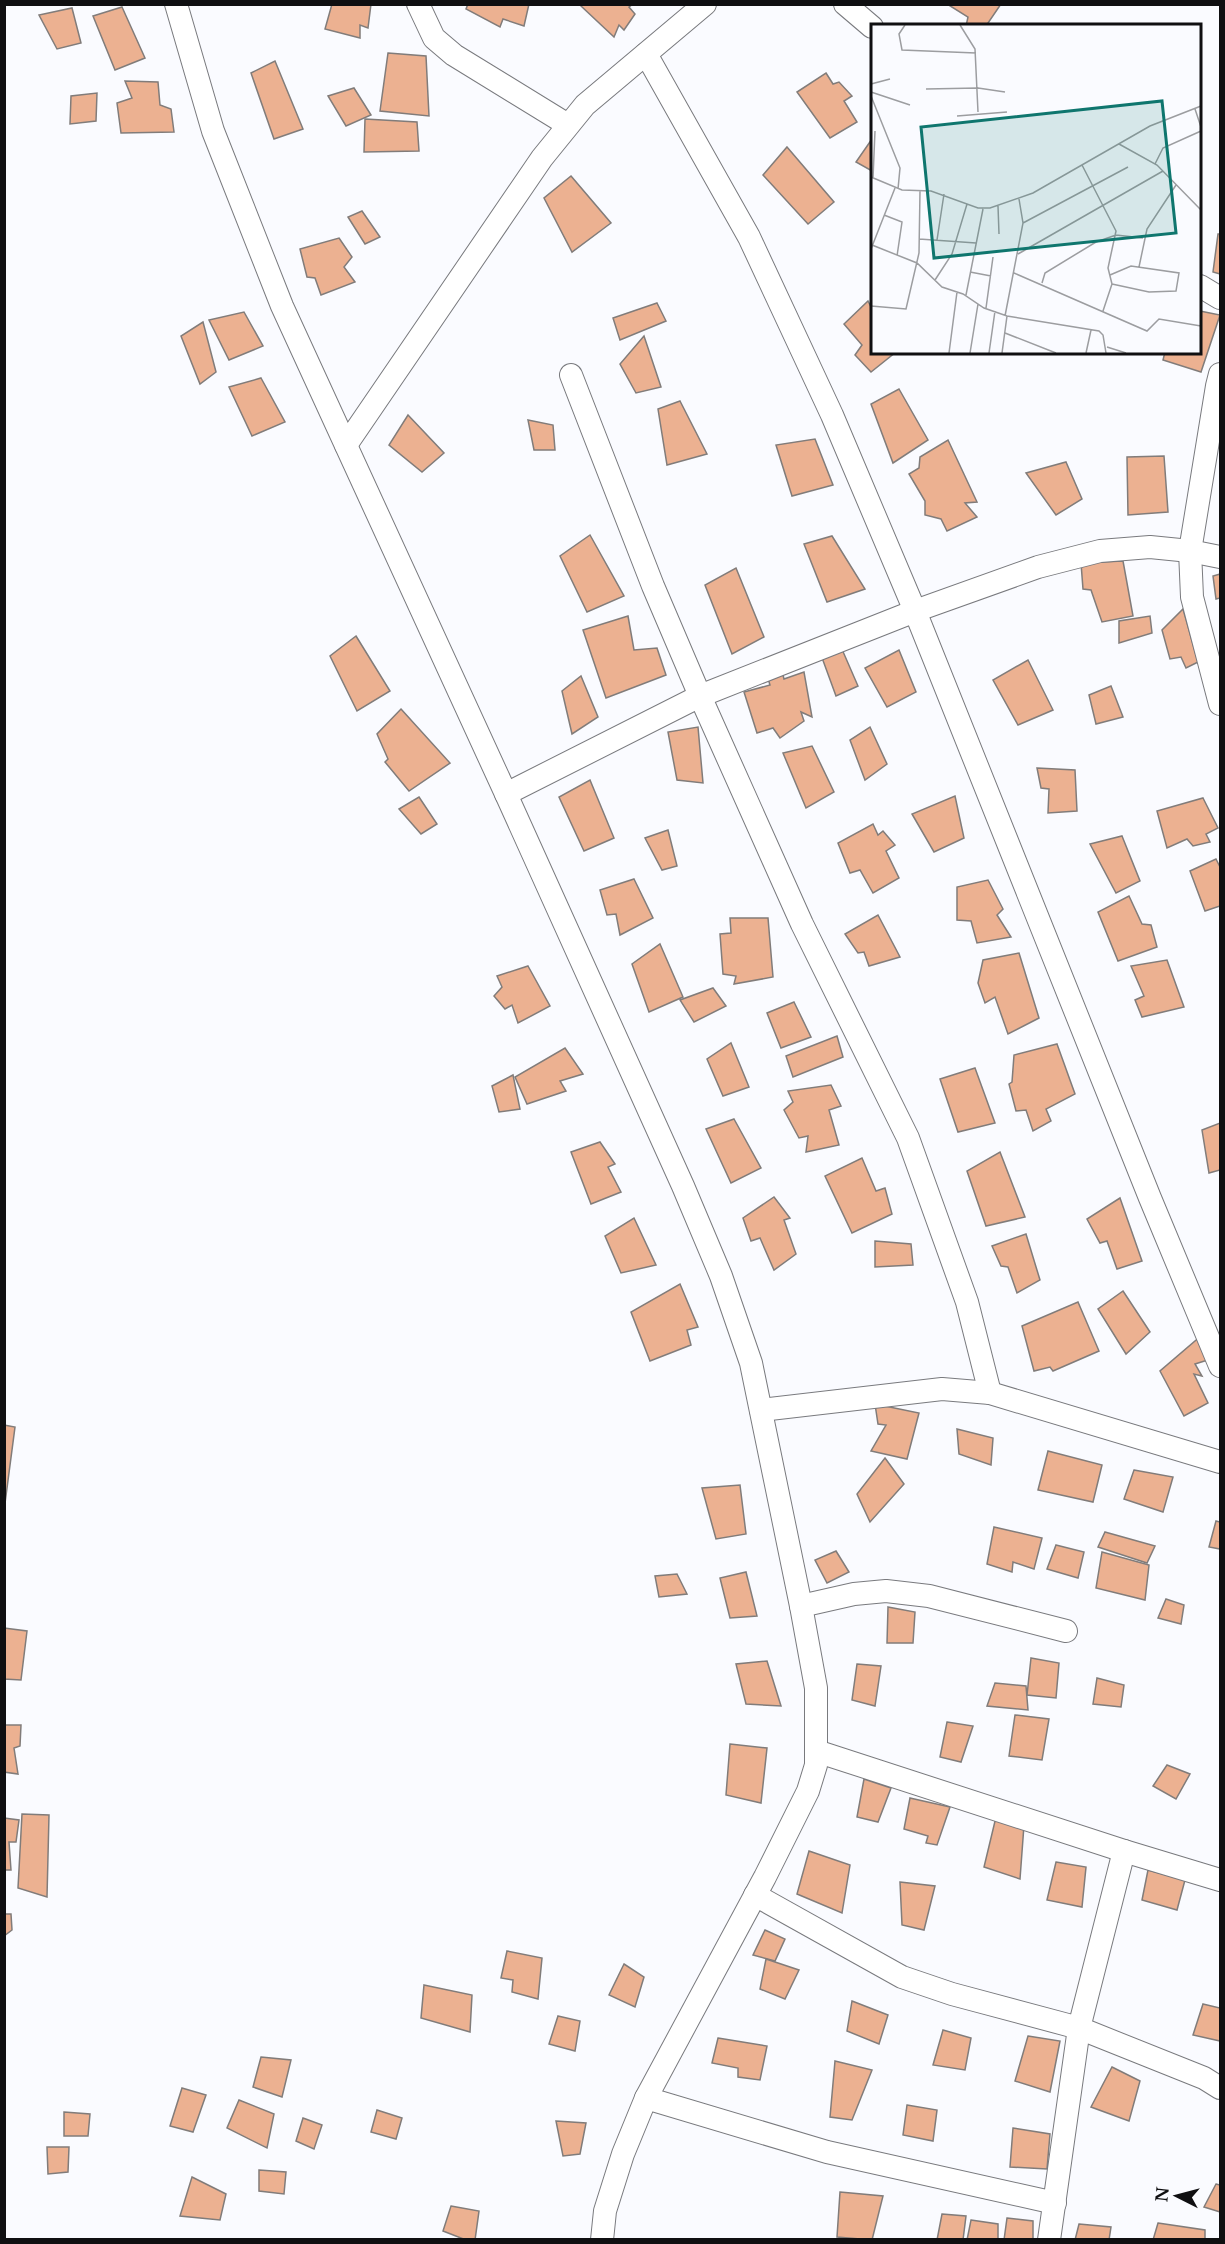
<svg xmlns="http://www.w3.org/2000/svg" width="1225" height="2244" font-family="'Libre Baskerville',serif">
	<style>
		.building { fill: #ecb191; stroke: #817c7a; stroke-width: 1.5 }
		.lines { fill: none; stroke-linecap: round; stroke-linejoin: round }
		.minor-casing { stroke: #797a7e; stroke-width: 24 }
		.minor { stroke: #fff; stroke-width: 22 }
		.inset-road { fill: none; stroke: #9c9da0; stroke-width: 1.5 }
		.view { fill: #0f766e; fill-opacity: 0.15; stroke: #0f766e; stroke-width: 3 }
		.inset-edge { fill: none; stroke: #0f0f11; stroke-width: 3 }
	</style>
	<rect width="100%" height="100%" fill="#fafbff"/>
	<g class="building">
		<polygon points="332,4 371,4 368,28 360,25 360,38 325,29"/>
		<polygon points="468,4 529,4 524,26 503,19 500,27 466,9"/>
		<polygon points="583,4 633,4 629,7 635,14 624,30 619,25 614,37 581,6"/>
		<polygon points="947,4 1001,4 986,26 966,26 968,17"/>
		<polygon points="122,7 145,58 115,70 93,16"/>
		<polygon points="72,8 81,43 57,49 39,15"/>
		<polygon points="388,53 426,56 429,116 380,111"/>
		<polygon points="275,61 303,129 274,139 251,73"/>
		<polygon points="826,73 833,84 839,82 852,96 844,101 857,122 830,138 797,92"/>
		<polygon points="125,81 158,82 160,105 171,109 174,132 121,133 117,103 132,98"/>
		<polygon points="354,88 371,115 346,126 328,96"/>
		<polygon points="97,93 96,121 70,124 71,96"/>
		<polygon points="365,119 417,122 419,151 364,152"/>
		<polygon points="872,139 872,171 856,162"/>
		<polygon points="787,147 834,202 808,224 763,175"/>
		<polygon points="571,176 611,223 572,252 544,198"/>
		<polygon points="362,211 380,237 365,244 348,217"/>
		<polygon points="1218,234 1220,234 1220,274 1213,272"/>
		<polygon points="339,238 352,257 344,267 355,282 321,295 315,278 307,277 300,249"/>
		<polygon points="868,301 872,309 872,352 896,352 871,372 855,355 862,345 844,324"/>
		<polygon points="657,303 666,321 620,340 613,318"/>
		<polygon points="1200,311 1220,315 1201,372 1163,360 1165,352 1200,352"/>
		<polygon points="244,312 263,346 229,360 209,320"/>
		<polygon points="203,322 216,372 200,384 181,336"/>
		<polygon points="644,336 661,387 636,393 620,364"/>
		<polygon points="261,378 285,422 252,436 229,387"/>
		<polygon points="899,389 928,440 893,463 871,404"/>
		<polygon points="680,401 707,454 667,465 658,409"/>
		<polygon points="408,415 444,453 422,472 389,445"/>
		<polygon points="528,420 553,425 555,450 534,450"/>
		<polygon points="815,439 833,485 792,496 776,445"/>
		<polygon points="948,440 977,502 965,503 977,517 947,531 941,519 925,515 925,501 909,474 919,468 920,457"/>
		<polygon points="1164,456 1168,512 1128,515 1127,457"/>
		<polygon points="1066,462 1082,499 1056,515 1026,473"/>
		<polygon points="590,535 624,596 587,612 560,556"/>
		<polygon points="832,536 865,589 827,602 804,544"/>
		<polygon points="1123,561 1133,616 1102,622 1091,590 1083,589 1081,563"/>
		<polygon points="736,568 764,637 732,654 705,585"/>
		<polygon points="1220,574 1220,598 1216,599 1213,576"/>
		<polygon points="1183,609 1198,662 1186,668 1181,657 1170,659 1162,630"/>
		<polygon points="628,616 634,650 657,648 666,675 606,698 583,630"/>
		<polygon points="1150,616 1152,633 1119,643 1119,621"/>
		<polygon points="356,636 390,691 357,711 330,656"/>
		<polygon points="841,647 858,686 836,696 821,655"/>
		<polygon points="899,650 916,692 887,707 865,668"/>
		<polygon points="1028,660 1053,710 1018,725 993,680"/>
		<polygon points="782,671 784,679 804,672 812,717 801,712 804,721 780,738 773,728 757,733 744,692 770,685 766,672"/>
		<polygon points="581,676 598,717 572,734 562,691"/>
		<polygon points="1111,686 1123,717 1096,724 1089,695"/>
		<polygon points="401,709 450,763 409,791 385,762 388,759 377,734"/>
		<polygon points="698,727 703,783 677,780 668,732"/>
		<polygon points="870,727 887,764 865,780 850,740"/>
		<polygon points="812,746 834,792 806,808 783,753"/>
		<polygon points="1037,768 1075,770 1077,811 1048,813 1049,789 1041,788"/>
		<polygon points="590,780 614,838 584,851 559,797"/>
		<polygon points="955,796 964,838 934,852 912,814"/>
		<polygon points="419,797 437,824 421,834 399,809"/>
		<polygon points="1203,798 1218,828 1206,834 1210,842 1193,846 1187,839 1167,848 1157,811"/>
		<polygon points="873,824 878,835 883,831 895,845 886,851 899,878 873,893 860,870 850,873 838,843"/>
		<polygon points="668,830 677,866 662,870 645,838"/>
		<polygon points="1122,836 1140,881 1116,893 1090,844"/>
		<polygon points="1216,859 1220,867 1220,906 1205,911 1190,871"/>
		<polygon points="634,879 653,918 620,935 616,914 607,915 600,890"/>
		<polygon points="988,880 1003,909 997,915 1011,937 977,943 971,921 957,920 957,887"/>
		<polygon points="1129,896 1142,924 1151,925 1157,947 1118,961 1098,912"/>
		<polygon points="878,915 900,957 869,966 864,952 858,953 845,934"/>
		<polygon points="730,918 768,918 773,977 734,984 736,976 723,974 720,934 731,933"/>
		<polygon points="660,944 683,997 649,1012 632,964"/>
		<polygon points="1019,953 1039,1018 1008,1034 995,997 985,1003 978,983 983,960"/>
		<polygon points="1167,960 1184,1007 1142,1017 1135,1000 1144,996 1131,966"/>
		<polygon points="528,966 550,1006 518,1023 512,1005 505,1009 494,996 502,987 497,976"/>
		<polygon points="713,988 726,1006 694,1022 680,1000"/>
		<polygon points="794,1002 811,1037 781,1048 767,1013"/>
		<polygon points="837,1036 843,1057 793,1077 786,1056"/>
		<polygon points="731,1043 749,1087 723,1096 707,1059"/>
		<polygon points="1057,1044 1075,1094 1046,1109 1051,1121 1033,1131 1026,1110 1016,1111 1009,1084 1012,1082 1014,1055"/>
		<polygon points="565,1048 583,1074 560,1081 566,1091 527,1104 515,1077"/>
		<polygon points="975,1068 995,1123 958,1132 940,1079"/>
		<polygon points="513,1075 520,1109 499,1112 492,1086"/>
		<polygon points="831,1085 841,1106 829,1110 839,1145 806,1152 808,1136 799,1138 784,1110 793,1102 788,1091"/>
		<polygon points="734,1119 761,1168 731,1183 706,1129"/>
		<polygon points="1220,1123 1220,1170 1209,1173 1202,1130"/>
		<polygon points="600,1142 615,1164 608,1167 621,1192 591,1204 571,1152"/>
		<polygon points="1000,1152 1025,1217 986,1226 967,1171"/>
		<polygon points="862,1158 876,1191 885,1188 892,1214 852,1233 825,1176"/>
		<polygon points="774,1197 790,1218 784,1220 796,1254 774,1270 760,1238 751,1241 743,1218"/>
		<polygon points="1120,1198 1142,1261 1117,1269 1107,1241 1100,1243 1087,1219"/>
		<polygon points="634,1218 656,1265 621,1273 605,1236"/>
		<polygon points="1026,1234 1040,1280 1017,1293 1008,1267 1001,1266 992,1246"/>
		<polygon points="875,1241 911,1244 913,1265 875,1267"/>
		<polygon points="680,1284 698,1327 687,1330 691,1345 650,1361 631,1312"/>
		<polygon points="1123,1291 1150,1332 1126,1354 1098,1309"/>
		<polygon points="1078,1302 1099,1351 1053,1371 1050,1367 1034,1371 1022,1326"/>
		<polygon points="1202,1335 1211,1359 1195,1364 1202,1376 1194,1374 1208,1403 1184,1416 1160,1371"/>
		<polygon points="875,1404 919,1413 907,1459 871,1451 886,1425 878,1424"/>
		<polygon points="4,1425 15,1427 4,1511"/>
		<polygon points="957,1429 993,1438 991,1465 959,1454"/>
		<polygon points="1048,1451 1102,1465 1093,1502 1038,1490"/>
		<polygon points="885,1458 904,1484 870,1522 857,1494"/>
		<polygon points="1134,1470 1173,1477 1163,1512 1124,1499"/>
		<polygon points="740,1485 746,1534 716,1539 702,1488"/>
		<polygon points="1216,1521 1220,1522 1220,1549 1209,1547"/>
		<polygon points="994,1527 1042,1538 1034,1569 1013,1562 1012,1572 987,1564"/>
		<polygon points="1105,1532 1155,1546 1147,1563 1098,1547"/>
		<polygon points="1056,1545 1084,1552 1078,1578 1047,1569"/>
		<polygon points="836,1551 849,1572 827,1583 815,1560"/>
		<polygon points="1102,1552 1149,1565 1145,1600 1096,1588"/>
		<polygon points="746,1572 757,1616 730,1618 720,1578"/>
		<polygon points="677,1574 687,1594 659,1597 655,1576"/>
		<polygon points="1166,1599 1184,1605 1181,1624 1158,1618"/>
		<polygon points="888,1607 915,1612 913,1643 887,1643"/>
		<polygon points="4,1628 27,1631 21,1680 4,1679"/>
		<polygon points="1031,1658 1059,1663 1056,1698 1027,1695"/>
		<polygon points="767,1661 781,1706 746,1704 736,1664"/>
		<polygon points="857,1664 881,1666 875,1706 852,1700"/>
		<polygon points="1097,1678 1124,1685 1121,1707 1093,1704"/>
		<polygon points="995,1683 1026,1686 1028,1710 987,1706"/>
		<polygon points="1015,1715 1049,1719 1042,1760 1009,1756"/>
		<polygon points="947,1722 973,1726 961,1762 940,1757"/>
		<polygon points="4,1725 21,1725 20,1746 14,1748 18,1774 4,1772"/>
		<polygon points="730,1744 767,1748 761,1803 726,1795"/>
		<polygon points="1167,1765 1190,1774 1176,1799 1153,1786"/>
		<polygon points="864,1779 891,1788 878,1822 857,1817"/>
		<polygon points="910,1798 950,1807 937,1845 926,1843 928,1836 904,1829"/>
		<polygon points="22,1814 49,1815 47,1897 18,1888"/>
		<polygon points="996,1817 1024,1825 1020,1879 984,1867"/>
		<polygon points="4,1818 19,1820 16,1842 9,1842 11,1870 4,1870"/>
		<polygon points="809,1851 850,1865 842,1913 797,1894"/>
		<polygon points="1056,1862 1086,1867 1082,1907 1047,1900"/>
		<polygon points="1148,1870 1185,1880 1177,1910 1142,1900"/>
		<polygon points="900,1882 935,1886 924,1930 902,1925"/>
		<polygon points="4,1914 11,1914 12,1930 4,1936"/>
		<polygon points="765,1930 785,1939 775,1961 753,1955"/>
		<polygon points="507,1951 542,1958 538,1999 512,1992 513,1980 501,1978"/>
		<polygon points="766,1959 799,1970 785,1999 760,1989"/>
		<polygon points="624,1964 644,1977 635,2007 609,1995"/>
		<polygon points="424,1985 472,1995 470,2032 421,2018"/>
		<polygon points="852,2001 888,2015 879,2044 847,2031"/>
		<polygon points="1203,2004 1220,2008 1220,2041 1193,2035"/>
		<polygon points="558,2016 580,2021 575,2051 549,2044"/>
		<polygon points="943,2030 971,2038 965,2070 933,2065"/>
		<polygon points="1028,2036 1060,2041 1050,2092 1015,2081"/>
		<polygon points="718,2038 767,2046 760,2080 738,2077 738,2068 712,2063"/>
		<polygon points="261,2057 291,2060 282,2097 253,2087"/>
		<polygon points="835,2061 872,2070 852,2120 830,2117"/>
		<polygon points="1112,2067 1140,2081 1129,2121 1091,2107"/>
		<polygon points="182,2088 206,2095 193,2132 170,2126"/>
		<polygon points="239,2100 274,2114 267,2148 227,2128"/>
		<polygon points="907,2105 937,2110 933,2141 903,2135"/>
		<polygon points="377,2110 402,2118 396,2139 371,2132"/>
		<polygon points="64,2112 90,2114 88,2136 64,2136"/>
		<polygon points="303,2118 322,2125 314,2149 296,2141"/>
		<polygon points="556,2121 586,2123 580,2154 563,2156"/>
		<polygon points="1013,2128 1050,2134 1047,2169 1010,2167"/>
		<polygon points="47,2147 69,2147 68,2172 48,2174"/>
		<polygon points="259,2170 286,2172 284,2194 259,2191"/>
		<polygon points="192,2177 226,2194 220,2220 180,2216"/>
		<polygon points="1216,2184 1220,2185 1220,2212 1204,2207"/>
		<polygon points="840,2192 883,2196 872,2240 837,2237"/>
		<polygon points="451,2206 479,2211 475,2240 466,2240 443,2231"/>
		<polygon points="942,2214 966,2216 963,2240 937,2240"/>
		<polygon points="1007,2218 1033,2221 1033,2240 1004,2240"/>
		<polygon points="971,2220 998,2224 998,2240 967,2240"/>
		<polygon points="1158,2223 1205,2230 1205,2240 1153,2240"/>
		<polygon points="1079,2224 1111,2227 1109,2240 1075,2240"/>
	</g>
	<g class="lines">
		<g class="minor-casing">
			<g id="minor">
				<polyline points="176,4 213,131 282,306 506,794 683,1186 721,1276 751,1363 801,1606 816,1688 816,1765 808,1791 765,1877 646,2098 623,2154 605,2211 602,2240"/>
				<polyline points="418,4 434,38 454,55 568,125"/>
				<polyline points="845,4 872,27"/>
				<polyline points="646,54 749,237 832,415 915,611 1150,1198 1220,1366"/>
				<polyline points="1200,286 1220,298"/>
				<polyline points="1220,374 1217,386 1190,551 1192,597 1220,704"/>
				<polyline points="571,375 653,586 700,696 802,924 908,1138 967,1302 990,1393"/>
				<polyline points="346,445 542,158 585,105 705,4"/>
				<polyline points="506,794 700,696 915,611 1038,567 1100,551 1150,547 1190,551 1220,557"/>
				<polyline points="761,1410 942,1389 990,1393 1220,1462"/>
				<polyline points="801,1606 854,1594 886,1591 929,1596 1066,1631"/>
				<polyline points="816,1751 1124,1851 1220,1880"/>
				<polyline points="755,1895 902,1977 952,1994 1079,2028 1204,2078 1220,2088"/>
				<polyline points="646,2098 827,2152 1055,2203"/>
				<polyline points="1049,2240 1079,2028 1124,1851"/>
			</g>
		</g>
		<use href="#minor" class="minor"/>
	</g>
	<g transform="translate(871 24)">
		<rect width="330" height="330" fill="#fafbff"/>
		<path class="inset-road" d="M34 1 28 10 31 26 105 29M89 1 104 25 107 88M0 60 19 55M55 65 107 64 134 68M0 68 39 81M0 72 29 144 27 165M324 85 330 103M86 92 136 88M248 120 286 141 330 186M284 140 292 124 330 107M211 141 245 207 237 244 241 260 232 287M0 153 31 166 60 167 107 184H119L162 169 279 102 330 82M2 154 4 107M127 182 128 210M13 191 31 198 26 232M152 199 257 143M48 215 105 219M66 216 73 170M1 221 46 239 71 263 92 270 113 284 136 292 228 307 232 311 235 329M0 225 24 164M147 230 292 147M268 243 276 205 305 161M99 248 120 252M143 249 276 307 288 295 330 302M239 251 260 242 308 249 305 267 278 268 241 260M64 256 81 230 96 180M171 259 174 249 225 218 245 211 272 214M95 271 112 185M0 282 35 285 48 229 49 167M115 284 122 233M134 292 152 199 148 175M134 309 185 329M236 323 255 329M78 329 86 268M99 329 107 280M118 329 124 287M131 329 136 292M215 329 220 306"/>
		<path class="view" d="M291 77 305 209 63 234 50 103Z"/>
		<rect width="330" height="330" class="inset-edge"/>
	</g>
	<rect width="1225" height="2244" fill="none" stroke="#0f0f11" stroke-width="12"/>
	<g transform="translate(1177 2196) rotate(276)" stroke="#fafbff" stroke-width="4.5" paint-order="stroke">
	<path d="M0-4.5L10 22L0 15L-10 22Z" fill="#0f0f11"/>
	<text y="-9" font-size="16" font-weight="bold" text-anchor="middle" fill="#0f0f11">N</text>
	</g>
</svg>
